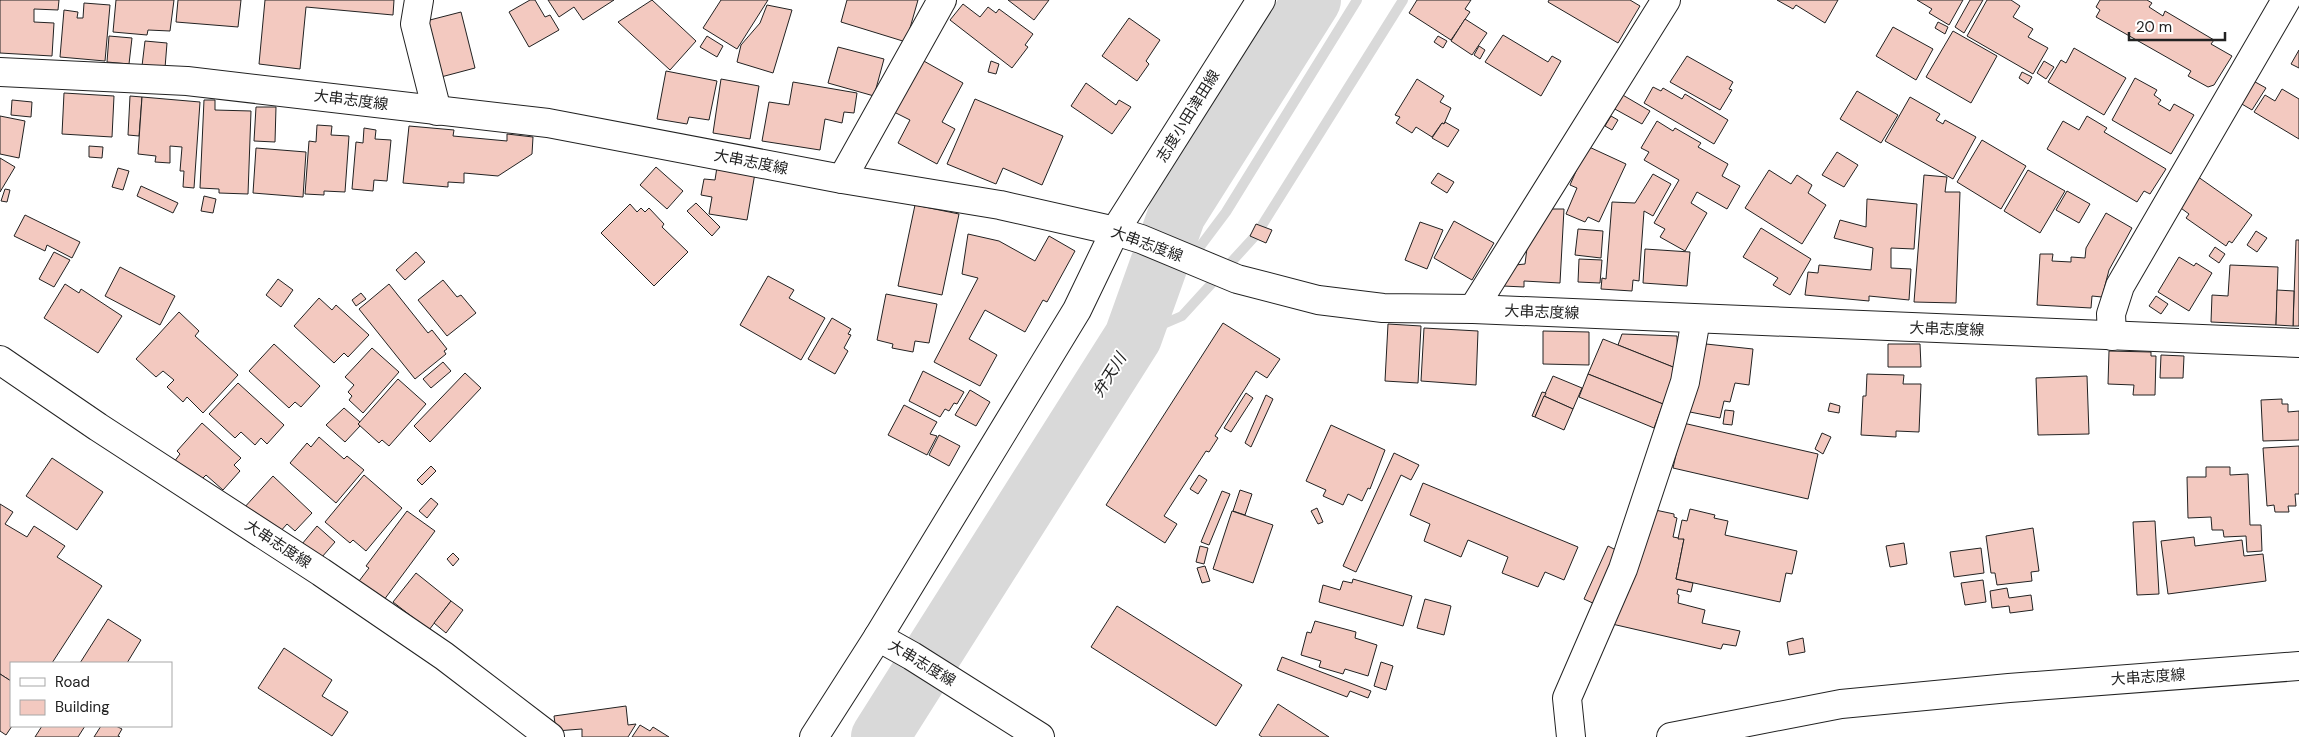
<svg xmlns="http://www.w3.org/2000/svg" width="2299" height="737" font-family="'DM Sans','Noto Sans JP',sans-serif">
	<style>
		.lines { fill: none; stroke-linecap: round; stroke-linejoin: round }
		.stream { stroke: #d9d9d9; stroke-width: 10 }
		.river { stroke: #d9d9d9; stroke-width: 58 }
		.building { fill: #f3c9c0; stroke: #222 }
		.street-casing { stroke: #222; stroke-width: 30 }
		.secondary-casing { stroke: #222; stroke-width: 30 }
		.street { stroke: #fff; stroke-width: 28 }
		.secondary { stroke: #fff; stroke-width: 28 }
		.labels { text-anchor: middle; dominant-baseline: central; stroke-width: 4; stroke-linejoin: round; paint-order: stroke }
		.street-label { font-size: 15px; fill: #222; stroke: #fff }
		.water-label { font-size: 16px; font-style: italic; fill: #222; stroke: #fff }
	</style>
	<rect width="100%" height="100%" fill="#fff"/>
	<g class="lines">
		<g class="stream">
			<polyline points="1133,336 1226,212 1357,0"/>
			<polyline points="1133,337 1182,316 1256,235 1403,0"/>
		</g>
		<polyline class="river" points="880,737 1133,337 1177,214 1312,0"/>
	</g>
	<g class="building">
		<polygon points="0,0 59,0 58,10 34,9 34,22 54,23 52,56 0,53"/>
		<polygon points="116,0 174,0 170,31 148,30 147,35 113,32"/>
		<polygon points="178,0 241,0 238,27 176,22"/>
		<polygon points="265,0 394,0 393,15 306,7 300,69 259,64"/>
		<polygon points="530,0 535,0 545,17 550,15 559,30 529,47 509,12"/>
		<polygon points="548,0 614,0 583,20 574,7 559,17"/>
		<polygon points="652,0 696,41 670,70 618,22"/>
		<polygon points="721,0 768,0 737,49 703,28"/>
		<polygon points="847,0 918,0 906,42 841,22"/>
		<polygon points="1008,0 1049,0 1034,20"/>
		<polygon points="1417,0 1471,0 1465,9 1470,12 1451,40 1409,13"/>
		<polygon points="1549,0 1630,0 1640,6 1618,43 1548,2"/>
		<polygon points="1777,0 1838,0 1825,23 1796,5 1793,9"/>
		<polygon points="1917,0 1963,0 1949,25 1929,13 1932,9"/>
		<polygon points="1970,0 1983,0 1964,33 1955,27"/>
		<polygon points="1987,0 2011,0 2020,6 2013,17 2033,29 2028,37 2048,48 2033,74 1967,36"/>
		<polygon points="2100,0 2147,0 2152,3 2149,7 2163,16 2165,11 2214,40 2211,44 2232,56 2214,85 2208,87 2188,76 2191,71 2096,17 2100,10 2096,7"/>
		<polygon points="84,3 110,5 105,61 60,57 64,10 78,12 77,18 83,18"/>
		<polygon points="963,4 980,17 988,7 996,13 999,9 1033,34 1025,45 1028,47 1012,68 950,20"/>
		<polygon points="767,5 792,10 773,73 737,62 741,45 760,23"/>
		<polygon points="461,12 475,68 441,77 426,21"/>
		<polygon points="1129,18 1160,40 1146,61 1149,64 1137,81 1102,56"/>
		<polygon points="1465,19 1487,33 1472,55 1451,41"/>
		<polygon points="1938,22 1948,27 1945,34 1935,28"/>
		<polygon points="1893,27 1933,49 1916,80 1876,56"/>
		<polygon points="1953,31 1997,56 1971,103 1926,77"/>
		<polygon points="1503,35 1548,62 1552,56 1561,61 1541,96 1485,62"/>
		<polygon points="109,36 132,38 129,64 107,62"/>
		<polygon points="707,36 723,46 717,57 700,47"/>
		<polygon points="1438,36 1447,41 1443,48 1434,42"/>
		<polygon points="145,41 167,43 165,68 142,66"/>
		<polygon points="1479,46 1485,50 1480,59 1474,55"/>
		<polygon points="838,47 884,59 874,96 828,83"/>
		<polygon points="2074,48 2126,78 2104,115 2048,82 2061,60 2066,63"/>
		<polygon points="2299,50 2299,68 2291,64"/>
		<polygon points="1687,56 1733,82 1729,89 1732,90 1720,110 1670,82"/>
		<polygon points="922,60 963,83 942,122 955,129 937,164 898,143 910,120 894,112"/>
		<polygon points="991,61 999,64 996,74 988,72"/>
		<polygon points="2044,61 2054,67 2046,79 2037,73"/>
		<polygon points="666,71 717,81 709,120 689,117 687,124 657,119"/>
		<polygon points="2022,72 2032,77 2028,84 2019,78"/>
		<polygon points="2135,78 2157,90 2154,95 2161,100 2158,104 2170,111 2174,104 2194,115 2171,154 2112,120"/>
		<polygon points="2248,78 2266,88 2252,110 2235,100"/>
		<polygon points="721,79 759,86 750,139 713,133"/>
		<polygon points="1417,79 1444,96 1440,102 1451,108 1444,124 1442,123 1432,137 1416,127 1412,133 1396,123 1400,117 1395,115"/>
		<polygon points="793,82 857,93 854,113 844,112 842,123 825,119 820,150 762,141 769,102 789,105"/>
		<polygon points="1086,83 1116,105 1119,100 1131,107 1112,134 1071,106"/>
		<polygon points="1653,87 1661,91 1663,88 1682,99 1685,94 1728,120 1714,144 1644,103"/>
		<polygon points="2282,89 2299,99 2299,139 2254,112 2265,95 2275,101"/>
		<polygon points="1857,91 1898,115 1881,143 1840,119"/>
		<polygon points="64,93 114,96 112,137 62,134"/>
		<polygon points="1621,94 1650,111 1642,124 1613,108"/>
		<polygon points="130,96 142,97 139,136 128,135"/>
		<polygon points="142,97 200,102 194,188 183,187 184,171 180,171 182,147 170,146 170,163 155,162 156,156 138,154"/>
		<polygon points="1910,97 1940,114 1936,120 1943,124 1945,120 1976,137 1953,179 1885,141"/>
		<polygon points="975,99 1063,136 1042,185 1003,168 996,184 947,164"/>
		<polygon points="12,100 32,102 31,117 11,115"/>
		<polygon points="204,100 215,100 215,110 251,111 248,194 219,193 219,189 200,188"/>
		<polygon points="256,107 276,107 275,142 254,141"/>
		<polygon points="0,116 25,121 19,158 0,154"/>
		<polygon points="1611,116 1618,120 1612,130 1605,126"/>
		<polygon points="2087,116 2107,128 2104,132 2166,169 2150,194 2144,191 2137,202 2047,149 2063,121 2079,130"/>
		<polygon points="1657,121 1673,131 1675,128 1701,143 1698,147 1728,164 1722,176 1740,186 1727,209 1697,192 1691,203 1707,213 1685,251 1660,237 1665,229 1654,223 1679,180 1644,160 1649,152 1641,148"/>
		<polygon points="1445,122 1459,130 1448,147 1432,138 1442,123 1444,124"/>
		<polygon points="317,125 332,126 331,135 349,136 345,192 324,191 324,195 305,194 309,141 316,142"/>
		<polygon points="409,126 454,130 453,136 507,141 507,134 533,137 532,154 498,176 464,173 464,183 448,182 448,187 403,183"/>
		<polygon points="364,128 376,130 375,139 391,140 387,181 374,180 373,191 352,189 356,142 363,143"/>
		<polygon points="1982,140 2026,166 2001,209 1957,182"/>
		<polygon points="89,146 103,147 102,158 89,157"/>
		<polygon points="1587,146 1626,164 1599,222 1588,217 1585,222 1566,214 1577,188 1570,185"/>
		<polygon points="256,148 306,152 303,197 253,193"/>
		<polygon points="1837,152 1858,165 1844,187 1822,175"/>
		<polygon points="0,158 15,167 0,192"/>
		<polygon points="656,167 683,191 667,209 640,185"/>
		<polygon points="717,167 755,173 747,220 709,214 712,197 701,195 704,179 715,180"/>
		<polygon points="118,168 129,171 123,190 112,187"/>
		<polygon points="1769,170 1791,184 1797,175 1812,185 1808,193 1826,205 1802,244 1745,208"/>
		<polygon points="2028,170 2065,191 2040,233 2004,211"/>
		<polygon points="1438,173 1454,182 1447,193 1431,183"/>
		<polygon points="1653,174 1671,184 1653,216 1644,211 1639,281 1633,280 1632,291 1601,289 1602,278 1606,279 1612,202 1635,203"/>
		<polygon points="2194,174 2252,215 2232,243 2229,241 2226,246 2186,218 2189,214 2174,203"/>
		<polygon points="1924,175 1947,177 1945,192 1960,192 1956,303 1914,302"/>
		<polygon points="141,186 178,203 173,213 137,196"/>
		<polygon points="5,189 10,190 7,202 1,201"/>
		<polygon points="2067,191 2090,204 2079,223 2056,210"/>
		<polygon points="204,196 216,199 213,213 201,211"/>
		<polygon points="1867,199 1917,204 1914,249 1891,248 1891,268 1911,269 1909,300 1869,296 1869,301 1805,295 1808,272 1818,273 1819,265 1871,270 1873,248 1834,238 1840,220 1866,227"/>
		<polygon points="696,203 720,227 712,236 687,211"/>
		<polygon points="630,204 637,212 641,208 645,212 649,208 664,224 662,227 688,252 654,286 601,233"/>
		<polygon points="915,205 959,214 942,295 898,286"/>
		<polygon points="1548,209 1564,209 1560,283 1524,281 1524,287 1503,286 1515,265 1525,264 1528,240"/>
		<polygon points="2106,213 2132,228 2109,270 2102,297 2092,296 2091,308 2037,305 2040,254 2053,254 2052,261 2071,262 2071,257 2085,258 2086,248"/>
		<polygon points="25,215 80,242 72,258 47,245 45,251 14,236"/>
		<polygon points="1454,221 1494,243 1472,280 1434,258"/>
		<polygon points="1420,222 1443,230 1427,269 1405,260"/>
		<polygon points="1256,224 1272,230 1266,243 1250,236"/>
		<polygon points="1761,228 1811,259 1790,295 1773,285 1778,278 1743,257"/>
		<polygon points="1578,229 1603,231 1601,258 1575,255"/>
		<polygon points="2256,231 2267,238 2257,252 2247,245"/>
		<polygon points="968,234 999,241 1035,261 1049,236 1075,251 1047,302 1043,300 1025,332 985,310 969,339 997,355 980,386 934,362 978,278 962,274"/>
		<polygon points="2296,240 2299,240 2299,326 2293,326"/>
		<polygon points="2215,247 2225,254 2219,263 2209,256"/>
		<polygon points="1645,249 1690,252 1687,286 1643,283"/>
		<polygon points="54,252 70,260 54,287 39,279"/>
		<polygon points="416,252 425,262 405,280 396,270"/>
		<polygon points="2179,257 2194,266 2196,263 2212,273 2189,311 2158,292"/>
		<polygon points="1579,259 1602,260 1600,283 1578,282"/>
		<polygon points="2230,265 2278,267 2276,325 2211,322 2212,295 2228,296"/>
		<polygon points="120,267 175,296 160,325 105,296"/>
		<polygon points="768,276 794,290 789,298 825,318 801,360 740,325"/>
		<polygon points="278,279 293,290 281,307 266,295"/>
		<polygon points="443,280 457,297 461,295 476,313 447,336 418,300"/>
		<polygon points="65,284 79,293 81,289 122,316 98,353 44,318"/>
		<polygon points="389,284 428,333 432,330 447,349 444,351 446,354 415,379 359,309"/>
		<polygon points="2277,290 2294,291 2293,326 2276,325"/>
		<polygon points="361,293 366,299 356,306 352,300"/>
		<polygon points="886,294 937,304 929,343 915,341 913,352 892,348 893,344 877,340"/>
		<polygon points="2156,296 2168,304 2161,314 2149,306"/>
		<polygon points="319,298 332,310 336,305 369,335 348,357 344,353 334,363 294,326"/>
		<polygon points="179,312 199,331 195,336 238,375 203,413 187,397 183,402 167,387 174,380 163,371 156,377 136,359"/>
		<polygon points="832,318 851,329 848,334 851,335 844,348 848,351 835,374 808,359"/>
		<polygon points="1223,323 1280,359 1267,378 1256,371 1215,436 1218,438 1209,452 1206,451 1164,516 1177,524 1165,543 1106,505"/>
		<polygon points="1388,324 1421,326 1418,383 1385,381"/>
		<polygon points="1424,328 1478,331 1476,385 1421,381"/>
		<polygon points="1543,331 1589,332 1589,365 1543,364"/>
		<polygon points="1622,334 1677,336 1678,369 1618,345"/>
		<polygon points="1603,339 1678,369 1663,404 1588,374"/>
		<polygon points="274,344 320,386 301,407 295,402 289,408 249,371"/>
		<polygon points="1706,344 1753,349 1749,385 1735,383 1730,402 1724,401 1720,418 1690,412"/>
		<polygon points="1888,344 1920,344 1921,367 1888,367"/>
		<polygon points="372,348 399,372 363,413 349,400 352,396 348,392 354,385 345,377"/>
		<polygon points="2109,351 2151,352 2151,356 2156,356 2155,395 2133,395 2134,385 2108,384"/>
		<polygon points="2161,355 2184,356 2183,378 2160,378"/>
		<polygon points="443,362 451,371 431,388 423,379"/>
		<polygon points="923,371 964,392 957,404 954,403 949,411 945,409 940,417 909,401"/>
		<polygon points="465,373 481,388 430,442 414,426"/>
		<polygon points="1588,374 1663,404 1654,428 1579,397"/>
		<polygon points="1867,374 1904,375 1903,384 1921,384 1919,432 1896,431 1896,437 1861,435 1863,396 1866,396"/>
		<polygon points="1553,376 1582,388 1573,409 1544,396"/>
		<polygon points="2087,376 2089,434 2038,435 2036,378"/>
		<polygon points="398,379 426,404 389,446 382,440 379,443 358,424"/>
		<polygon points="238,383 284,425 267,444 261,438 255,445 241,432 235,438 209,414"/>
		<polygon points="970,390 990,402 976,426 955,415"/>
		<polygon points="1542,392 1546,393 1535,417 1532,416"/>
		<polygon points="1246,393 1253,398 1231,432 1224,428"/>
		<polygon points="1266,395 1273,399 1251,447 1245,443"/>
		<polygon points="1544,396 1573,409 1564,430 1535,417"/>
		<polygon points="2282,399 2282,404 2288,404 2288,412 2299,411 2299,440 2263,441 2261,400"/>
		<polygon points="1830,403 1840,406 1839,413 1828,411"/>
		<polygon points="904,405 937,422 930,434 937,436 927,455 888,435"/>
		<polygon points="344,408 360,422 358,424 360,426 345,442 326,425"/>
		<polygon points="1725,410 1734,411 1732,425 1723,424"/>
		<polygon points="202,423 241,458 234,465 240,471 223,490 206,475 201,480 174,462 180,454 177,451"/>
		<polygon points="1683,423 1818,454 1808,499 1673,468"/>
		<polygon points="1331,425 1385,450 1370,489 1368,488 1362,501 1348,494 1343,505 1323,496 1326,490 1306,481"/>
		<polygon points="1822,433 1831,437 1823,454 1815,449"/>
		<polygon points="939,435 960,446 949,466 929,455"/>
		<polygon points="319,437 344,459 347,456 364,470 336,503 290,463 307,443 311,447"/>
		<polygon points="2299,446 2299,494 2295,494 2296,506 2288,506 2289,512 2275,512 2274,505 2267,506 2263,448"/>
		<polygon points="1394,453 1419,465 1411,480 1401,475 1356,572 1343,566"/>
		<polygon points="52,458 103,492 77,530 26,496"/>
		<polygon points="431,466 436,471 422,485 417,480"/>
		<polygon points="2206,467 2230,467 2230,475 2248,474 2250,525 2261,525 2262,551 2247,552 2246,536 2224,537 2223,530 2212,530 2211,517 2188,518 2187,477 2206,477"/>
		<polygon points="364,475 402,508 366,551 353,540 350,543 325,522"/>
		<polygon points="1199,475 1207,480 1198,494 1190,489"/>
		<polygon points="273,476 312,513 295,531 287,524 279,533 243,509"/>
		<polygon points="1423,483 1578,547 1564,580 1545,572 1538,587 1502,573 1508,557 1468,540 1461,557 1424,541 1430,524 1410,515"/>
		<polygon points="1240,490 1252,494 1245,515 1233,511"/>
		<polygon points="1222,491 1230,494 1209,545 1201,542"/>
		<polygon points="431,498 438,504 427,518 419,511"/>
		<polygon points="0,504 13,512 5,524 27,537 34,526 65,546 57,557 102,586 52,663 11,663 11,681 0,674"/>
		<polygon points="1317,508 1323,522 1318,524 1311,511"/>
		<polygon points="1646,508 1674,514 1674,517 1677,518 1673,537 1684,539 1676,579 1693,583 1691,592 1678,589 1677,594 1679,595 1678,603 1705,610 1702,623 1740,631 1736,646 1723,644 1721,649 1612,624"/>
		<polygon points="1690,509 1715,515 1714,518 1728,521 1725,535 1797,551 1792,574 1786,573 1780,602 1676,579 1684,539 1678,539 1682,520 1687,521"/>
		<polygon points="407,511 435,531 378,608 353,589 369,568 366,566"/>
		<polygon points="1232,511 1273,525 1253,583 1213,569"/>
		<polygon points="2155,521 2159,594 2137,595 2133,522"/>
		<polygon points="317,526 335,542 315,565 297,550"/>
		<polygon points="2033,528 2039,571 2031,572 2032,581 1997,585 1995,573 1991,573 1986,536"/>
		<polygon points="2194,537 2195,546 2242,540 2244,556 2263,554 2266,581 2168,594 2161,541"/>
		<polygon points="1904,543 1907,564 1890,567 1886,546"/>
		<polygon points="1200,546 1208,548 1204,564 1196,562"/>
		<polygon points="1608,546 1620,552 1597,605 1584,599"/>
		<polygon points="1981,548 1984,573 1954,577 1950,552"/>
		<polygon points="453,553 459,559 453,566 447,559"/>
		<polygon points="1205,566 1210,581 1202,583 1197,568"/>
		<polygon points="416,573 451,601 429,630 393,602"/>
		<polygon points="1353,579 1412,596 1403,626 1319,602 1323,585 1340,590 1343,581 1352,583"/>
		<polygon points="1983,580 1986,602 1965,605 1961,583"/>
		<polygon points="2007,588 2009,598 2031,595 2033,610 2010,613 2009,606 1992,608 1990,591"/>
		<polygon points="1425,599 1451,606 1444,635 1417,628"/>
		<polygon points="451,601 463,610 446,633 434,623"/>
		<polygon points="1117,606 1242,685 1216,726 1091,647"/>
		<polygon points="108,619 141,640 127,663 80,663"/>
		<polygon points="1315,621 1356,632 1355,638 1377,645 1368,676 1345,669 1343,674 1319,667 1321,661 1301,655 1307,632 1311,633"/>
		<polygon points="1803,638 1805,652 1789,655 1787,642"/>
		<polygon points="284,648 332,680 322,696 348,712 332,736 258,688"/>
		<polygon points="1282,657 1371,691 1368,698 1350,691 1347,697 1277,670"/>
		<polygon points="1381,662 1393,666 1386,690 1374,686"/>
		<polygon points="0,674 11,681 12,726 6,735 0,731"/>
		<polygon points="1278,704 1329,737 1262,737 1259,735"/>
		<polygon points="626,706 628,725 636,724 628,737 582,737 582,729 556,731 554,716"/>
		<polygon points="640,725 650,731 653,727 669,737 632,737"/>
		<polygon points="42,726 85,726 78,737 35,737"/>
		<polygon points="101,726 116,726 122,729 118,736 120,737 94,737"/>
	</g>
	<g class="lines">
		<g class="street-casing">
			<g id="street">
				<polyline points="419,0 415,24 437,111"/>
				<polyline points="842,179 942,0"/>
				<polyline points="1473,309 1666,0"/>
				<polyline points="2112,336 2111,314 2120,286 2286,0"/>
				<polyline points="1571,737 1567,698 1623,569 1685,382 1696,319"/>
			</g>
		</g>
		<g class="secondary-casing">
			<g id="secondary">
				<polyline points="0,72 187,81 548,123 842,179 1000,205 1115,231 1141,239 1237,279 1318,300 1383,308 1473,309 2299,343"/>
				<polyline points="0,360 98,427 321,572 444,656 550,737"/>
				<polyline points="878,637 912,656 1040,737"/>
				<polyline points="814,737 878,637 1077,310 1115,231 1261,0"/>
				<polyline points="1671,737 1841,704 2009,688 2299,666"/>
			</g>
		</g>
		<use href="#street" class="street"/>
		<use href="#secondary" class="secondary"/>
	</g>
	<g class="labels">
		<g class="street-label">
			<text transform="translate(351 100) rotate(7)">大串志度線</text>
			<text transform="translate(1188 116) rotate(-58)">志度小田津田線</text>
			<text transform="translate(751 162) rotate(11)">大串志度線</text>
			<text transform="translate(1147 244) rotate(20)">大串志度線</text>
			<text transform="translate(1542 312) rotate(2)">大串志度線</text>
			<text transform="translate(1947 329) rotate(2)">大串志度線</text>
			<text transform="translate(278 544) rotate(33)">大串志度線</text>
			<text transform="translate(922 663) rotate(31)">大串志度線</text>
			<text transform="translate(2148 677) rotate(-4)">大串志度線</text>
		</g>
		<g class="water-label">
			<text transform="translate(1109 375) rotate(-58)">弁天川</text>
		</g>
	</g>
	<rect x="10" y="662" width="162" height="65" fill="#ffffff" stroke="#a7a7a7"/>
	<rect x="20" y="678" width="25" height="8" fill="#ffffff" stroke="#a7a7a7"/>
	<text x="55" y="687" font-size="15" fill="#222222">Road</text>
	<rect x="20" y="700" width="25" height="15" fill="#f3c9c0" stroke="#a7a7a7"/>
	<text x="55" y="712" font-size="15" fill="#222222">Building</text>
	<path d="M2129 32v8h96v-8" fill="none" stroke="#222222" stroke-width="2.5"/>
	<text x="2136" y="32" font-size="15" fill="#222222" stroke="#ffffff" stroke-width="4" paint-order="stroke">20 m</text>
</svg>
